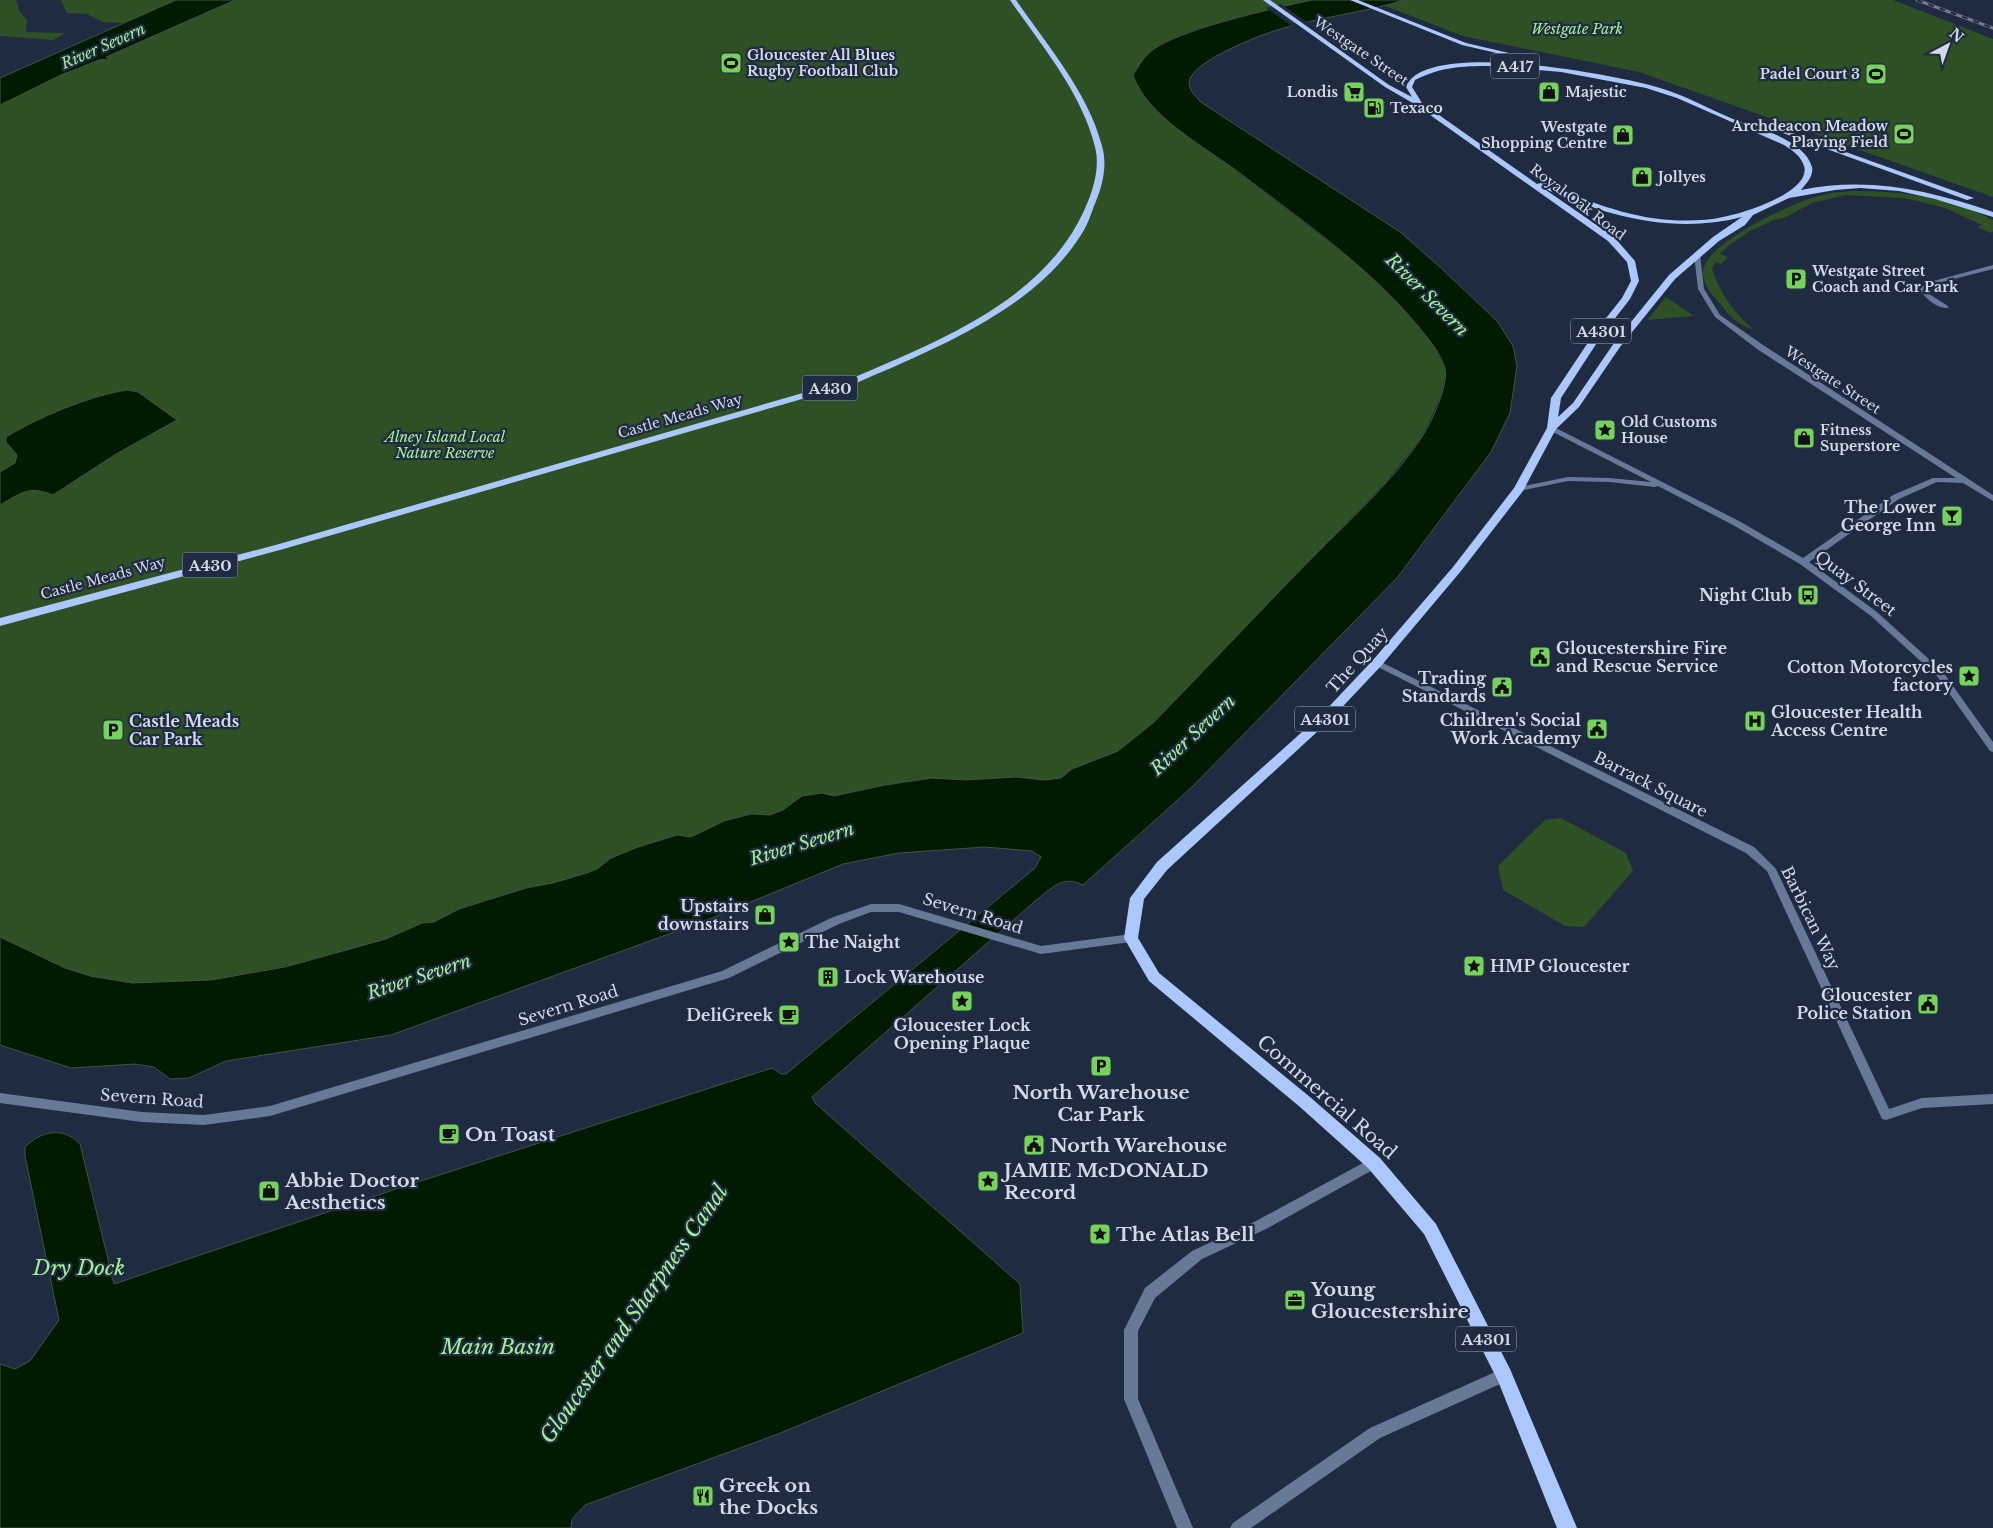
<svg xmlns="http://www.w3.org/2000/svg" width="1993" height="1528" font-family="'Libre Baskerville',serif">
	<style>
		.green { fill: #2e5024 }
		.water { fill: #011a00; stroke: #405446 }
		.pier { fill: #1f2b40 }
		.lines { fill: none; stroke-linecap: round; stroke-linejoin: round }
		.canal { fill: #011a00; fill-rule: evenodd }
		.street { fill: #687998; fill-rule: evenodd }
		.primary { fill: #abc7fb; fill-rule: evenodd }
		.rail-casing { stroke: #737d8f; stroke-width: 3 }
		.rail { stroke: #1f2b40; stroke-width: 2; stroke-dasharray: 6; stroke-linecap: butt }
		.labels { text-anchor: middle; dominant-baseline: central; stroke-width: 4.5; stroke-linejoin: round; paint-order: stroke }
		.far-park-label { font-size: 14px; font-style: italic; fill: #a9f494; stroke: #1f2b40 }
		.far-street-label { font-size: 14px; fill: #d2dae8; stroke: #1f2b40 }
		.far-poi-label { font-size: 14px; font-weight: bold; fill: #d2dae8; stroke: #1f2b40; text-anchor: start }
		.far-water-label { font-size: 15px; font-style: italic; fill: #a5f090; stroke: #1f2b40 }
		.shield { fill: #1f2b40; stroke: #9ca6b6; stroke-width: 1 }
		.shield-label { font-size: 15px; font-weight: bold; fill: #d2dae8 }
		.poi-label { font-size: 16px; font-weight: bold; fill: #d2dae8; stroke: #1f2b40; text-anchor: end }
		.street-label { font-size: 16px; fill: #d2dae8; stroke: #1f2b40 }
		.water-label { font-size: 18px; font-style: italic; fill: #a5f090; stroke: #1f2b40 }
		.near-poi-label { font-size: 19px; font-weight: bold; fill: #d2dae8; stroke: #1f2b40; text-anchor: start }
		.near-street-label { font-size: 19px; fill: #d2dae8; stroke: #1f2b40 }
		.near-water-label { font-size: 21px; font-style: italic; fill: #a5f090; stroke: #1f2b40 }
	</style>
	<rect width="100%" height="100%" fill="#1f2b40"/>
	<g class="green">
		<polygon points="0,0 16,0 20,12 27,20 26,32 66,33 53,40 0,36"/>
		<polygon points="61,0 176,0 125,23 103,22 87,14 67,13"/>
		<path d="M235 0H1312C1276 8 1174 29 1149 53 1143 59 1138 68 1133 75L1182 131 1225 162 1368 272 1404 309 1434 346 1446 370 1442 393 1422 437 1385 483 1176 700 1153 723 1118 751 1061 778 1045 780 1016 777 966 780 932 778 885 785 834 796 822 793 802 796 783 810 770 815 751 814 724 821 691 837 677 835 587 873 553 883 526 888 459 909 434 922 424 923 386 939 323 959 211 980 132 983 90 976 65 968 0 937V105L61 75Z"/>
		<polygon points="1370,0 1893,0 1993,39 1993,197 1639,72 1463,36"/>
		<path d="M1853 191C1899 191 1952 197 1993 220V231L1991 233 1977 227 1982 225 1945 208 1918 201 1903 198 1845 195 1812 203 1786 217 1774 220 1750 231 1728 246 1720 254 1728 257 1721 264 1716 262 1712 269C1720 293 1733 312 1753 329 1735 325 1727 312 1715 298 1709 291 1702 281 1703 271 1706 242 1796 201 1822 195 1832 192 1843 192 1853 191Z"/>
		<polygon points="1666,297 1694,316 1647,320"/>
		<polygon points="1561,818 1626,853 1633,871 1584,927 1565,926 1503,890 1498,866 1545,820"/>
	</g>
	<g class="water">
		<polygon points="176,0 235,0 106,57 111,59 99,60 61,75 0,105 0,78"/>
		<path d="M1312 0H1404C1363 13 1319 17 1277 30 1260 35 1187 63 1189 84 1190 92 1197 98 1202 103L1400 232 1441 268 1497 321 1513 346 1517 366 1510 413 1491 452 1397 578 1192 787 1083 885C1062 874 1051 889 1034 902L812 1097 815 1103 1020 1284 1023 1333 778 1434 585 1505 572 1519 571 1528H0V1364L15 1369 30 1361 59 1320 25 1156V1147C41 1131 63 1126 80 1144L114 1284 396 1189 772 1068 781 1074H786L1035 868 1041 857 1032 851 985 847 899 853 843 864 702 922 391 1035 226 1061 189 1078 170 1079 154 1067 135 1064 71 1068 0 1045V937L65 968 90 976 132 983 211 980 285 967 386 939 422 923 434 922 459 909 526 888 553 883 587 873 597 869 611 858 638 847 677 835 691 837 724 821 751 814 770 815 783 810 802 796 822 793 834 796 885 785 932 778 966 780 1016 777 1045 780 1061 778 1072 769 1118 751 1153 723C1206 669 1257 614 1310 560 1348 521 1392 483 1422 437 1431 423 1449 385 1445 369 1441 353 1429 340 1419 327 1368 266 1304 222 1241 174 1207 148 1147 117 1133 75 1138 68 1142 59 1149 53 1173 30 1276 8 1312 0Z"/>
		<path d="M127 390 138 392 177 420 116 454 53 495C29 485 21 493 0 505V472L15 463 17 455 6 442V437C39 417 89 396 127 390Z"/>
	</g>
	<polygon class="pier" points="1281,4 1311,25 1295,28 1266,8"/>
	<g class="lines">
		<polygon class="canal" points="852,1026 864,1030 868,1040 864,1050 802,1104 790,1109 778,1104 773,1094 778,1084 840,1030"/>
		<g class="street">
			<polygon points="1697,252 1700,254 1704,289 1720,315 1763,345 1993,495 1993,501 1963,483 1937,482 1899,499 1809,562 1877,612 1943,672 1993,742 1993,752 1990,751 1937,676 1871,616 1800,564 1733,525 1658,486 1655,487 1609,482 1568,481 1519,491 1515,489 1519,487 1568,477 1609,478 1651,482 1549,430 1549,426 1552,426 1739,521 1803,558 1893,495 1933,478 1956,478 1757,349 1715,317 1698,289 1694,254"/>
			<path d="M1993 265V269L1930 285 1927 289 1929 294 1948 306V308C1938 309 1924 298 1920 289L1926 283Z"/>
			<polygon points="1377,660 1754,847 1776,869 1889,1109 1922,1098 1993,1094 1993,1104 1922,1108 1886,1120 1882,1119 1767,871 1746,853 1374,665 1372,663"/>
			<polygon points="871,904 899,904 1041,946 1131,934 1135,935 1137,938 1135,941 1131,942 1041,954 899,912 871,912 839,924 729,978 270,1116 204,1125 142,1122 0,1103 0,1093 142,1112 204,1115 270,1106 722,971 831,918"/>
			<polygon points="1374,1157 1378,1159 1380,1163 1378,1167 1266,1229 1202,1259 1155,1298 1138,1331 1138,1399 1193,1528 1177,1528 1124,1399 1124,1330 1145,1288 1192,1251 1256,1221"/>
			<polygon points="1504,1368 1509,1370 1511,1375 1509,1380 1380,1438 1251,1528 1230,1528 1233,1523 1370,1428"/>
		</g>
		<g class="primary">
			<path d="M1010 0H1016C1047 45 1088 92 1102 146 1108 166 1102 188 1094 206 1091 214 1088 223 1084 230 1038 309 934 349 854 384L287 548 0 626V618L279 544 848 380C936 342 1046 301 1086 206 1094 188 1100 166 1095 147 1082 93 1041 45 1010 0Z"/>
			<path d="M1263 0H1270L1389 85 1412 97 1406 87C1424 38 1619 75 1660 88 1685 95 1709 109 1733 119 1756 127 1805 140 1812 167 1814 176 1806 184 1801 190 1867 176 1930 190 1993 212V217L1935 199 1899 191 1860 188 1835 190 1789 198 1753 215 1745 225 1719 241 1675 279 1620 347 1579 407 1556 429 1523 491 1461 571 1381 666 1330 720 1167 870 1144 899 1138 938 1159 973 1310 1097 1380 1158 1436 1224 1510 1369 1577 1528H1557L1498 1381 1424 1234 1368 1168 1300 1107 1149 981 1124 938 1130 898 1157 862 1322 714 1373 660 1453 567 1514 488 1547 428 1551 398 1595 332 1622 298 1631 281 1627 262 1608 241 1416 105 1385 87ZM1490 66 1561 72 1646 88 1677 98 1784 145C1792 150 1801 156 1804 166 1812 192 1742 214 1723 217 1706 221 1688 221 1670 220 1626 217 1584 200 1544 182L1537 184 1422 103 1412 87 1415 80C1441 67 1461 66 1490 66ZM1543 188C1607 216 1673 235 1742 217L1713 237 1669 275 1614 343 1573 403 1558 417 1561 398 1602 335 1630 299 1639 281 1635 261 1614 237Z"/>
			<polygon points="1350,0 1358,0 1466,43 1539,60 1536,62 1462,45"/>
			<polygon points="1761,123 1765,123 1974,198 1967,200 1761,125"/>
		</g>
		<g class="rail-casing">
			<polyline id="rail" points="1917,0 1993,28"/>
		</g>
		<use href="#rail" class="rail"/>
	</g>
	<defs>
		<g id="stadium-square" transform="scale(1.125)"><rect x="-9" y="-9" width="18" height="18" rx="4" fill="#76d25a" stroke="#1f2b40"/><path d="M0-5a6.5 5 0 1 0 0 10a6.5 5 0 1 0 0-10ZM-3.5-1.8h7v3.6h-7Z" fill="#111"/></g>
		<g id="supermarket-square" transform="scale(1.125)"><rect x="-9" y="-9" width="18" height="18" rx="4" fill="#76d25a" stroke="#1f2b40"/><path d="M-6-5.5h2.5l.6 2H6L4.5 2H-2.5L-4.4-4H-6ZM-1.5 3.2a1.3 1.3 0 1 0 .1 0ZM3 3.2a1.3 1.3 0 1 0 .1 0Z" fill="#111"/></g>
		<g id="shop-square" transform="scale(1.125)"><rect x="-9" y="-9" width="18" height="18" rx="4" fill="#76d25a" stroke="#1f2b40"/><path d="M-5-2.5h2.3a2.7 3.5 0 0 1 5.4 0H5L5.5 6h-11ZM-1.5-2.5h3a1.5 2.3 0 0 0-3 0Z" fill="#111"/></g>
		<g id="fuel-square" transform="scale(1.125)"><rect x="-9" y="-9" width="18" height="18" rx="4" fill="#76d25a" stroke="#1f2b40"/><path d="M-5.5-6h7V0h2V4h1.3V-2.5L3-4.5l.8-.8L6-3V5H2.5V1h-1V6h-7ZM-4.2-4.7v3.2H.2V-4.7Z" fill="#111"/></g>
		<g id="parking-square" transform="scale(1.125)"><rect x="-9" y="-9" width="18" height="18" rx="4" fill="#76d25a" stroke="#1f2b40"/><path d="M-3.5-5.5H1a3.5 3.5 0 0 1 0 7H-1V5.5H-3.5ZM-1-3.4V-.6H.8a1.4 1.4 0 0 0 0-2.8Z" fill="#111"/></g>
		<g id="sight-square" transform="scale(1.125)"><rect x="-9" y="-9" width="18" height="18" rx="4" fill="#76d25a" stroke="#1f2b40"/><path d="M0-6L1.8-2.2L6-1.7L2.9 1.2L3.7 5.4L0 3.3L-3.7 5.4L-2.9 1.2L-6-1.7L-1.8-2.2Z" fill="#111"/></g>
		<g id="bar-square" transform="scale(1.125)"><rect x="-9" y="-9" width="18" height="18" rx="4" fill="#76d25a" stroke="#1f2b40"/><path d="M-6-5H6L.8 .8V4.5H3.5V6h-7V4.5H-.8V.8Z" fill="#111"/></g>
		<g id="bus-square" transform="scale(1.125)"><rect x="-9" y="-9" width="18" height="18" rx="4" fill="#76d25a" stroke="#1f2b40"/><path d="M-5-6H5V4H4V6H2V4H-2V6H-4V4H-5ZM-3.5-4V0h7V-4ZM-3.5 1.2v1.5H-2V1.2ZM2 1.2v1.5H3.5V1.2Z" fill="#111"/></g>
		<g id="civic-square" transform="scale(1.125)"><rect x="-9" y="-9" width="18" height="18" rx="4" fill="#76d25a" stroke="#1f2b40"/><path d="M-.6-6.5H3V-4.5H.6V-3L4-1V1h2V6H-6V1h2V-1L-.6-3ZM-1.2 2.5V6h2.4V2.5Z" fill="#111"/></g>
		<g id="hospital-square" transform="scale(1.125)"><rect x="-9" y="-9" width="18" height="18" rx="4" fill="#76d25a" stroke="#1f2b40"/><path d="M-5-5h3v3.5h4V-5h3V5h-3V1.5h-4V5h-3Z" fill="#111"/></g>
		<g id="building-square" transform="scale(1.125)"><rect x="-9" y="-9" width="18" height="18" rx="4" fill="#76d25a" stroke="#1f2b40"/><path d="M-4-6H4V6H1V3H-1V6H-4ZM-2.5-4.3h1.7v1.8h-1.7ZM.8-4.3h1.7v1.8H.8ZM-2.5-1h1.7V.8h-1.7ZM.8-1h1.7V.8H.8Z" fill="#111"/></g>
		<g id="cafe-square" transform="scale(1.125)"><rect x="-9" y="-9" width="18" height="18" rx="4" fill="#76d25a" stroke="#1f2b40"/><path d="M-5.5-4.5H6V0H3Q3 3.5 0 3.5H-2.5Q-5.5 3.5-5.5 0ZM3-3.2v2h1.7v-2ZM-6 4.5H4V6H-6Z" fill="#111"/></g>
		<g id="office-square" transform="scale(1.125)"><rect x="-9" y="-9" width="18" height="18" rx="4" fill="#76d25a" stroke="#1f2b40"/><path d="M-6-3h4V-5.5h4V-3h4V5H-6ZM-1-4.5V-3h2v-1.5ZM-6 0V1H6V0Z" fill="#111"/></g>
		<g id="restaurant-square" transform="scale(1.125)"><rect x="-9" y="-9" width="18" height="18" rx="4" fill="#76d25a" stroke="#1f2b40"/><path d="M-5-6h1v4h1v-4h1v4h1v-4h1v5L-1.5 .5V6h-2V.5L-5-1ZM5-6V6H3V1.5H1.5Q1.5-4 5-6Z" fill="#111"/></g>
	</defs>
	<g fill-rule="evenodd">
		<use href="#stadium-square" x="731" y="63"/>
		<use href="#stadium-square" x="1876" y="74"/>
		<use href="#supermarket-square" x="1354" y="92"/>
		<use href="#shop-square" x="1549" y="92"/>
		<use href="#fuel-square" x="1374" y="108"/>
		<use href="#stadium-square" x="1904" y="134"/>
		<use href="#shop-square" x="1623" y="135"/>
		<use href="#shop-square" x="1642" y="177"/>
		<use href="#parking-square" x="1796" y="279"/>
		<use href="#sight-square" x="1605" y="430"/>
		<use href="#shop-square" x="1804" y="438"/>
		<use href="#bar-square" x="1952" y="516"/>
		<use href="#bus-square" x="1808" y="595"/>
		<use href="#civic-square" x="1540" y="657"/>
		<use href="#sight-square" x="1969" y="676"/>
		<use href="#civic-square" x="1502" y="687"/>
		<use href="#hospital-square" x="1755" y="721"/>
		<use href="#civic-square" x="1597" y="729"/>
		<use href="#parking-square" x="113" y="730"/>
		<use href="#shop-square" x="765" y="915"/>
		<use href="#sight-square" x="789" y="942"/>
		<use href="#sight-square" x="1474" y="966"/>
		<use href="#building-square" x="828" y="977"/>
		<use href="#sight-square" x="962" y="1001"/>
		<use href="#civic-square" x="1928" y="1004"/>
		<use href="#cafe-square" x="789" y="1015"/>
		<use href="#parking-square" x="1101" y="1066"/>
		<use href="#cafe-square" x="449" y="1134"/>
		<use href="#civic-square" x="1034" y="1145"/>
		<use href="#sight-square" x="988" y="1181"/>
		<use href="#shop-square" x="269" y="1191"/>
		<use href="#sight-square" x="1100" y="1234"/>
		<use href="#office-square" x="1295" y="1300"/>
		<use href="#restaurant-square" x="703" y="1496"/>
	</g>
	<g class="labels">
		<g class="far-park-label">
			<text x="1577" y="29">Westgate Park</text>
			<text x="445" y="437">Alney Island Local<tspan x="445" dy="16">Nature Reserve</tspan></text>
		</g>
		<g class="far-street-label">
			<text transform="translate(1361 51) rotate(34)">Westgate Street</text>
			<text transform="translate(1578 202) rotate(37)">Royal Oak Road</text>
			<text transform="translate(1833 380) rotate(33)">Westgate Street</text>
			<text transform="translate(680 416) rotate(-16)">Castle Meads Way</text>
			<text transform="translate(103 578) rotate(-15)">Castle Meads Way</text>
		</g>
		<g class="far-poi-label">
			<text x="747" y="55">Gloucester All Blues<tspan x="747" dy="16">Rugby Football Club</tspan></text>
			<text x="1860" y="74" text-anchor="end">Padel Court 3</text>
			<text x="1338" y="92" text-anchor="end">Londis</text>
			<text x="1565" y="92">Majestic</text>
			<text x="1390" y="108">Texaco</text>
			<text x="1888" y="126" text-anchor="end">Archdeacon Meadow<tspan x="1888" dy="16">Playing Field</tspan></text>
			<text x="1607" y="127" text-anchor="end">Westgate<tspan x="1607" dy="16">Shopping Centre</tspan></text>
			<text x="1658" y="177">Jollyes</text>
			<text x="1812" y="271">Westgate Street<tspan x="1812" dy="16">Coach and Car Park</tspan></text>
			<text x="1621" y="422">Old Customs<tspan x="1621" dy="16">House</tspan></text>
			<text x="1820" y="430">Fitness<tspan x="1820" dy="16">Superstore</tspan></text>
		</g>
		<g class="far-water-label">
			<text transform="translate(103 46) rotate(-24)">River Severn</text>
		</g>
		<g class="shield">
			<rect x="1491" y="53.5" width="48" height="25" rx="4"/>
			<rect x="1571" y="318.5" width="60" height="25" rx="4"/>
			<rect x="802.5" y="375.5" width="55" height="25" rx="4"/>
			<rect x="182.5" y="552.5" width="55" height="25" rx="4"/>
			<rect x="1295" y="706.5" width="60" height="25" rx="4"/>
			<rect x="1456" y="1326.5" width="60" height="25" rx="4"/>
		</g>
		<g class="shield-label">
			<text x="1515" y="66">A417</text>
			<text x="1601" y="331">A4301</text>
			<text x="830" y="388">A430</text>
			<text x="210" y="565">A430</text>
			<text x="1325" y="719">A4301</text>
			<text x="1486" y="1339">A4301</text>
		</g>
		<g class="poi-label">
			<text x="1936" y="507">The Lower<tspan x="1936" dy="18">George Inn</tspan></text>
			<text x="1792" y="595">Night Club</text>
			<text x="1556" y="648" text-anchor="start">Gloucestershire Fire<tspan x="1556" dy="18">and Rescue Service</tspan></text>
			<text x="1953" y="667">Cotton Motorcycles<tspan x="1953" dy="18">factory</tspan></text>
			<text x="1486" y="678">Trading<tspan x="1486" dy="18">Standards</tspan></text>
			<text x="1771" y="712" text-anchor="start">Gloucester Health<tspan x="1771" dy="18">Access Centre</tspan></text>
			<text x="1581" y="720">Children's Social<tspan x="1581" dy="18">Work Academy</tspan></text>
			<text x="129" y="721" text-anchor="start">Castle Meads<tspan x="129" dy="18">Car Park</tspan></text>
			<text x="749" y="906">Upstairs<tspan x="749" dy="18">downstairs</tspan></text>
			<text x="805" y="942" text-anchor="start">The Naight</text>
			<text x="1490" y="966" text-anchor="start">HMP Gloucester</text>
			<text x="844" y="977" text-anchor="start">Lock Warehouse</text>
			<text x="1912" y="995">Gloucester<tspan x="1912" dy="18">Police Station</tspan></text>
			<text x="773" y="1015">DeliGreek</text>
			<text x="962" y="1025" text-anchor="middle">Gloucester Lock<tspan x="962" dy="18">Opening Plaque</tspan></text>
		</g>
		<g class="street-label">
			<text transform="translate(1856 583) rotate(37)">Quay Street</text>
			<text transform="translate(1357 660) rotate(-48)">The Quay</text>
			<text transform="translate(1651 784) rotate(27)">Barrack Square</text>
			<text transform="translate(973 913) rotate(17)">Severn Road</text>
			<text transform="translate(1811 918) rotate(64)">Barbican Way</text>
			<text transform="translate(568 1005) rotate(-17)">Severn Road</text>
			<text transform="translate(152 1098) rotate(4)">Severn Road</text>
		</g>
		<g class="water-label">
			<text transform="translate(1427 295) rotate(45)">River Severn</text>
			<text transform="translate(1193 735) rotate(-43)">River Severn</text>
			<text transform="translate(802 844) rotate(-17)">River Severn</text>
			<text transform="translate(419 977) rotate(-18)">River Severn</text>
		</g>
		<g class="near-poi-label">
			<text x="1101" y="1092" text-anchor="middle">North Warehouse<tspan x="1101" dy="22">Car Park</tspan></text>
			<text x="465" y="1134">On Toast</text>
			<text x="1050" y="1145">North Warehouse</text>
			<text x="1004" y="1170">JAMIE McDONALD<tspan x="1004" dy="22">Record</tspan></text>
			<text x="285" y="1180">Abbie Doctor<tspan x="285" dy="22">Aesthetics</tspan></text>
			<text x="1116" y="1234">The Atlas Bell</text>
			<text x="1311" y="1289">Young<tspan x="1311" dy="22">Gloucestershire</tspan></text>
			<text x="719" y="1485">Greek on<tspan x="719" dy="22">the Docks</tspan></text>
		</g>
		<g class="near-street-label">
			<text transform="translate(1327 1097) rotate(41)">Commercial Road</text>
		</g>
		<g class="near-water-label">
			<text x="79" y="1268">Dry Dock</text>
			<text transform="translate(634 1314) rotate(-55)">Gloucester and Sharpness Canal</text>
			<text x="498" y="1347">Main Basin</text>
		</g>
	</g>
	<g transform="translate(1948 45) rotate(41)" stroke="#1f2b40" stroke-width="4" paint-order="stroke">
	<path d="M0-4L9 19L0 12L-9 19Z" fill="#d2dae8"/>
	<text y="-8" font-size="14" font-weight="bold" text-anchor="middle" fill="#d2dae8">N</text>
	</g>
</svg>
